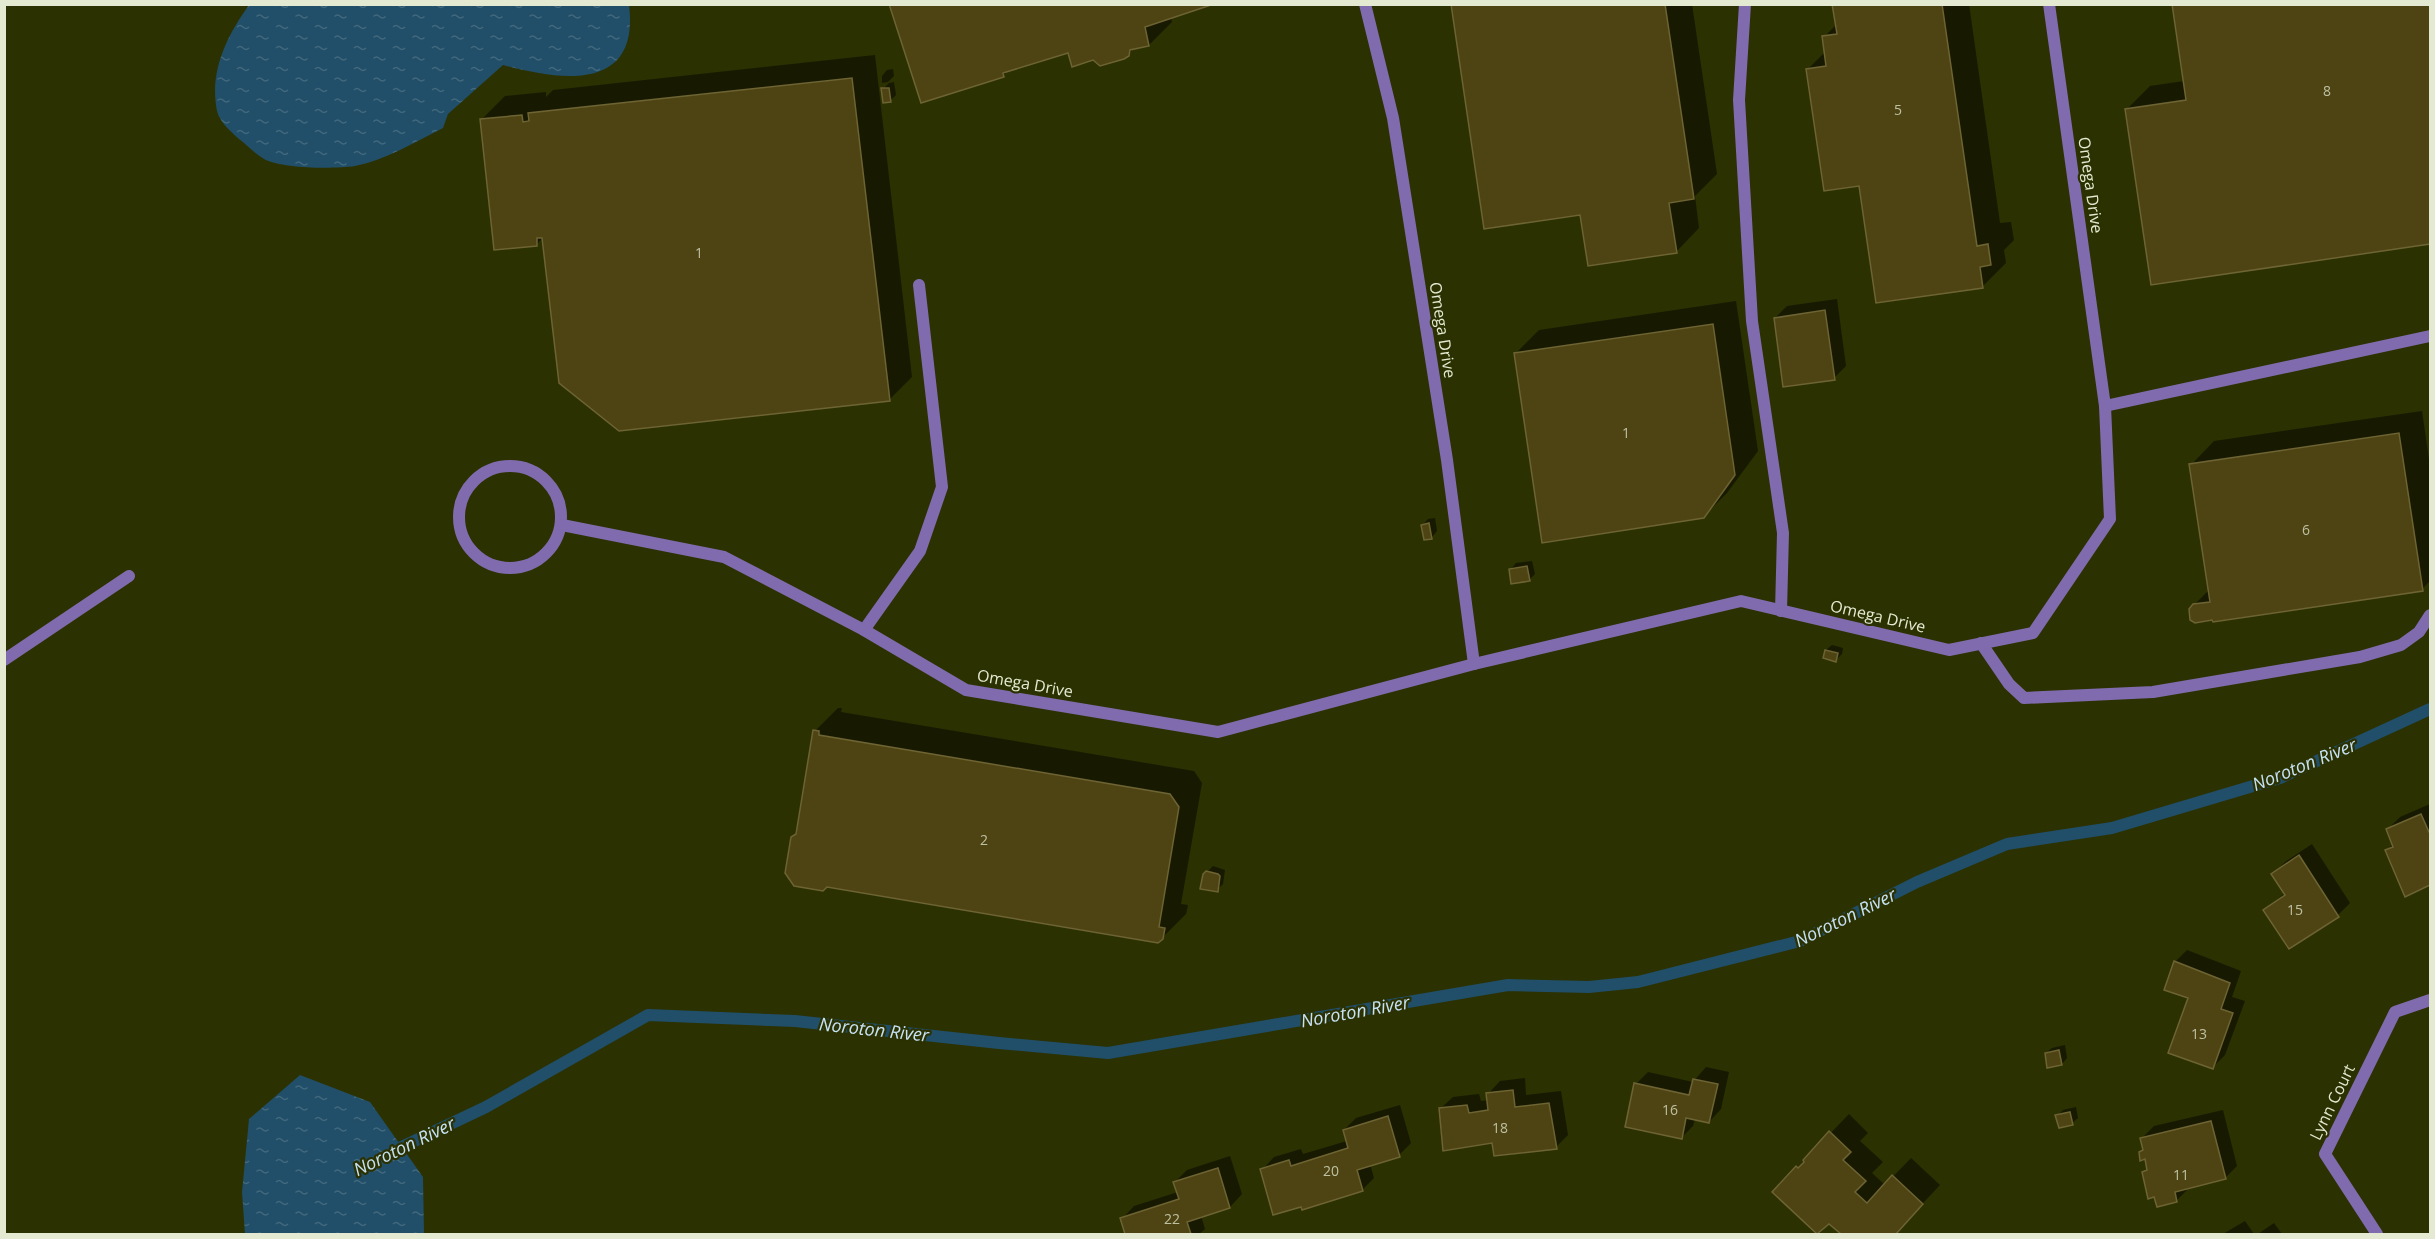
<svg xmlns="http://www.w3.org/2000/svg" width="2435" height="1239" font-family="'Open Sans',sans-serif">
	<style>
		.water { fill: url(#water-ripples) }
		.shadow { fill: #0007 }
		.lines { fill: none; stroke-linecap: round; stroke-linejoin: round }
		.stream { stroke: #214e68; stroke-width: 12 }
		.building { fill: #4e4413; stroke: #6d6333; stroke-width: 1.5 }
		.service { stroke: #7f6bad; stroke-width: 12 }
		.minor { stroke: #7f6bad; stroke-width: 12 }
		.labels { text-anchor: middle; dominant-baseline: central; stroke-width: 4.5; stroke-linejoin: round; paint-order: stroke }
		.number-label { font-size: 14px; fill: #bec0a2 }
		.street-label { font-size: 16px; fill: #e4ead1; stroke: #2b3101 }
		.water-label { font-size: 18px; font-style: italic; fill: #c6e2f4; stroke: #2b3101 }
	</style>
	<defs>
		<pattern id="water-ripples" width="26" height="14" patternUnits="userSpaceOnUse" patternTransform="scale(1.5)"><rect width="26" height="14" fill="#214e68"/><path d="M2 4q2-2 4 0t4 0M15 11q2-2 4 0t4 0" fill="none" stroke="#41687d"/></pattern>
	</defs>
	<rect width="100%" height="100%" fill="#2b3101"/>
	<g class="water">
		<path d="M249 5H629C640 92 561 81 503 65L448 114 443 128C415 142 386 160 355 166 334 169 283 169 264 159 255 154 247 145 239 139 231 132 219 121 217 111 209 71 227 36 249 5Z"/>
		<polygon points="300,1075 370,1102 423,1177 424,1234 245,1234 242,1192 249,1119"/>
	</g>
	<g class="shadow">
		<polygon points="891,4 1171,17 1172,22 1149,45 1134,48 1128,55 1093,58 1069,51 1008,70 1003,76"/>
		<polygon points="1452,4 1692,4 1717,174 1695,196 1699,228 1676,252 1581,213"/>
		<polygon points="1834,4 1969,4 2000,223 2011,222 2014,240 2004,250 2006,263 1983,286 1807,70 1826,51 1824,37 1837,24"/>
		<polygon points="2173,4 2430,4 2430,242 2153,283 2127,109 2150,86 2184,81"/>
		<polygon points="875,55 912,377 889,400 544,237 537,244 481,120 505,96 546,92 546,97 553,90"/>
		<polygon points="893,69 894,76 888,82 882,83 882,76 887,70"/>
		<polygon points="894,82 896,95 890,101 883,89 889,83"/>
		<polygon points="1837,299 1846,366 1834,378 1775,318 1787,306"/>
		<polygon points="1736,301 1758,451 1727,493 1703,517 1515,354 1539,330"/>
		<polygon points="2422,411 2430,466 2430,581 2422,589 2213,618 2194,605 2210,589 2191,465 2214,441"/>
		<polygon points="1435,518 1437,531 1432,537 1423,525 1428,519"/>
		<polygon points="1532,561 1535,574 1529,580 1511,569 1516,563"/>
		<polygon points="1832,645 1843,648 1842,654 1836,660 1826,650"/>
		<polygon points="838,708 842,708 841,712 1194,771 1202,783 1181,904 1188,905 1186,914 1162,938 792,838 798,832 815,731"/>
		<polygon points="2430,804 2430,884 2405,895 2386,851 2394,843 2388,829 2400,817"/>
		<polygon points="2312,844 2350,903 2338,915 2289,947 2265,910 2285,893 2273,874 2285,862"/>
		<polygon points="1213,866 1225,870 1223,884 1217,890 1204,875"/>
		<polygon points="2187,950 2241,971 2232,997 2245,1001 2225,1055 2213,1067 2190,997 2175,962"/>
		<polygon points="2065,1045 2067,1058 2062,1064 2046,1053 2052,1048"/>
		<polygon points="1706,1067 1729,1072 1721,1109 1709,1122 1695,1119 1693,1126 1681,1138 1636,1084 1648,1072 1693,1082"/>
		<polygon points="1525,1078 1526,1095 1561,1091 1568,1135 1556,1147 1493,1141 1440,1109 1453,1097 1479,1094 1481,1101 1489,1100 1488,1094 1500,1081"/>
		<polygon points="1400,1105 1411,1143 1399,1155 1370,1164 1374,1178 1362,1190 1262,1170 1274,1157 1301,1149 1303,1154 1347,1141 1344,1130 1356,1118"/>
		<polygon points="2076,1107 2078,1118 2072,1123 2057,1116 2063,1110"/>
		<polygon points="2223,1110 2237,1166 2225,1178 2189,1188 2176,1201 2143,1172 2148,1167 2146,1157 2140,1152 2144,1149 2141,1139 2154,1126"/>
		<polygon points="1849,1114 1868,1133 1860,1141 1883,1162 1872,1173 1885,1185 1911,1158 1940,1185 1894,1234 1843,1234 1830,1222 1819,1234 1774,1192"/>
		<polygon points="1230,1156 1242,1194 1230,1207 1201,1216 1205,1229 1199,1234 1127,1234 1122,1219 1134,1206 1178,1192 1175,1182 1187,1170"/>
		<polygon points="2245,1221 2254,1234 2223,1234"/>
		<polygon points="2274,1223 2282,1234 2258,1234"/>
	</g>
	<g class="lines">
		<polyline class="stream" points="389,1153 486,1107 648,1015 795,1021 999,1043 1108,1053 1508,985 1589,987 1638,982 1800,941 1917,882 2007,844 2112,828 2280,778 2430,709"/>
	</g>
	<g class="building">
		<polygon points="889,4 1214,4 1145,27 1149,46 1130,50 1129,56 1124,59 1100,66 1093,60 1072,67 1068,53 1003,73 1004,77 921,103"/>
		<polygon points="1451,4 1665,4 1694,199 1669,203 1677,253 1588,266 1580,215 1484,229"/>
		<polygon points="1832,4 1942,4 1977,246 1988,244 1991,265 1980,267 1983,288 1876,303 1859,186 1824,191 1806,69 1826,66 1822,36 1837,34"/>
		<polygon points="2172,4 2430,4 2430,244 2151,285 2125,109 2186,100"/>
		<polygon points="852,78 890,401 619,431 559,383 542,238 537,238 537,246 494,250 480,119 522,115 523,122 529,121 528,113"/>
		<polygon points="881,88 889,88 891,102 883,103"/>
		<polygon points="1825,310 1835,380 1783,387 1774,318"/>
		<polygon points="1713,324 1735,475 1704,518 1542,543 1514,353"/>
		<polygon points="2399,433 2423,591 2213,622 2212,620 2195,623 2190,620 2189,609 2193,604 2210,602 2189,464"/>
		<polygon points="1429,523 1432,539 1424,540 1421,525"/>
		<polygon points="1527,566 1530,581 1511,584 1509,569"/>
		<polygon points="1825,650 1838,653 1836,662 1823,658"/>
		<polygon points="813,730 819,731 819,735 1170,794 1179,807 1159,927 1165,928 1163,939 1158,943 827,887 823,891 794,886 785,873 791,837 796,834"/>
		<polygon points="2421,814 2429,832 2430,832 2430,885 2405,897 2385,850 2393,847 2386,829"/>
		<polygon points="2299,855 2339,917 2289,949 2263,910 2285,895 2271,874"/>
		<polygon points="1206,871 1218,874 1220,876 1218,892 1200,889 1203,874"/>
		<polygon points="2174,961 2230,983 2221,1009 2233,1013 2213,1069 2168,1053 2188,998 2164,990"/>
		<polygon points="2059,1050 2062,1065 2047,1068 2045,1053"/>
		<polygon points="1693,1079 1718,1084 1709,1123 1686,1118 1682,1139 1625,1127 1634,1083 1689,1095"/>
		<polygon points="1513,1090 1515,1107 1549,1103 1557,1149 1494,1156 1492,1143 1443,1151 1439,1108 1467,1105 1469,1113 1488,1110 1486,1093"/>
		<polygon points="2070,1112 2073,1125 2059,1128 2055,1115"/>
		<polygon points="1388,1116 1400,1157 1357,1170 1363,1191 1302,1210 1301,1207 1273,1215 1260,1169 1289,1160 1291,1166 1348,1148 1343,1130"/>
		<polygon points="2211,1121 2226,1179 2175,1192 2177,1202 2157,1207 2154,1197 2148,1199 2142,1172 2147,1170 2145,1159 2140,1161 2139,1152 2143,1150 2140,1138"/>
		<polygon points="1829,1131 1851,1152 1843,1160 1866,1181 1855,1192 1867,1203 1892,1175 1923,1204 1896,1234 1841,1234 1829,1224 1817,1234 1772,1192 1796,1166 1798,1168 1804,1162 1803,1160"/>
		<polygon points="1218,1168 1230,1208 1187,1222 1191,1234 1125,1234 1120,1218 1179,1199 1173,1182"/>
	</g>
	<g class="lines">
		<g class="service">
			<polyline points="1745,4 1739,100 1752,321 1783,533 1781,611"/>
			<polyline points="864,630 920,551 942,487 919,285"/>
			<polyline points="1981,643 2009,684 2024,698 2153,692 2360,657 2401,645 2419,632 2430,615"/>
		</g>
		<g class="minor">
			<polyline points="1365,4 1393,118 1447,460 1474,664"/>
			<polyline points="2105,406 2430,336"/>
			<circle cx="510" cy="517" r="51"/>
			<polyline points="562,525 724,557 864,630 966,690 1218,732 1474,664 1741,601 1949,650 2033,633 2110,519 2105,406 2049,4"/>
			<polyline points="4,660 129,576"/>
			<polyline points="2377,1234 2325,1154 2395,1012 2430,1000"/>
		</g>
	</g>
	<g class="labels">
		<g class="number-label">
			<text x="2327" y="90">8</text>
			<text x="1898" y="109">5</text>
			<text x="699" y="252">1</text>
			<text x="1626" y="432">1</text>
			<text x="2306" y="529">6</text>
			<text x="984" y="839">2</text>
			<text x="2295" y="909">15</text>
			<text x="2199" y="1033">13</text>
			<text x="1670" y="1109">16</text>
			<text x="1500" y="1127">18</text>
			<text x="1331" y="1170">20</text>
			<text x="2181" y="1174">11</text>
			<text x="1172" y="1218">22</text>
		</g>
		<g class="street-label">
			<text transform="translate(2091 185) rotate(82)">Omega Drive</text>
			<text transform="translate(1443 330) rotate(81)">Omega Drive</text>
			<text transform="translate(1878 616) rotate(13)">Omega Drive</text>
			<text transform="translate(1025 683) rotate(10)">Omega Drive</text>
			<text transform="translate(2332 1102) rotate(-64)">Lynn Court</text>
		</g>
		<g class="water-label">
			<text transform="translate(2304 764) rotate(-22)">Noroton River</text>
			<text transform="translate(1845 917) rotate(-26)">Noroton River</text>
			<text transform="translate(1355 1011) rotate(-10)">Noroton River</text>
			<text transform="translate(874 1029) rotate(6)">Noroton River</text>
			<text transform="translate(404 1146) rotate(-26)">Noroton River</text>
		</g>
	</g>
	<rect width="2435" height="1239" fill="none" stroke="#e4ead1" stroke-width="12"/>
</svg>
